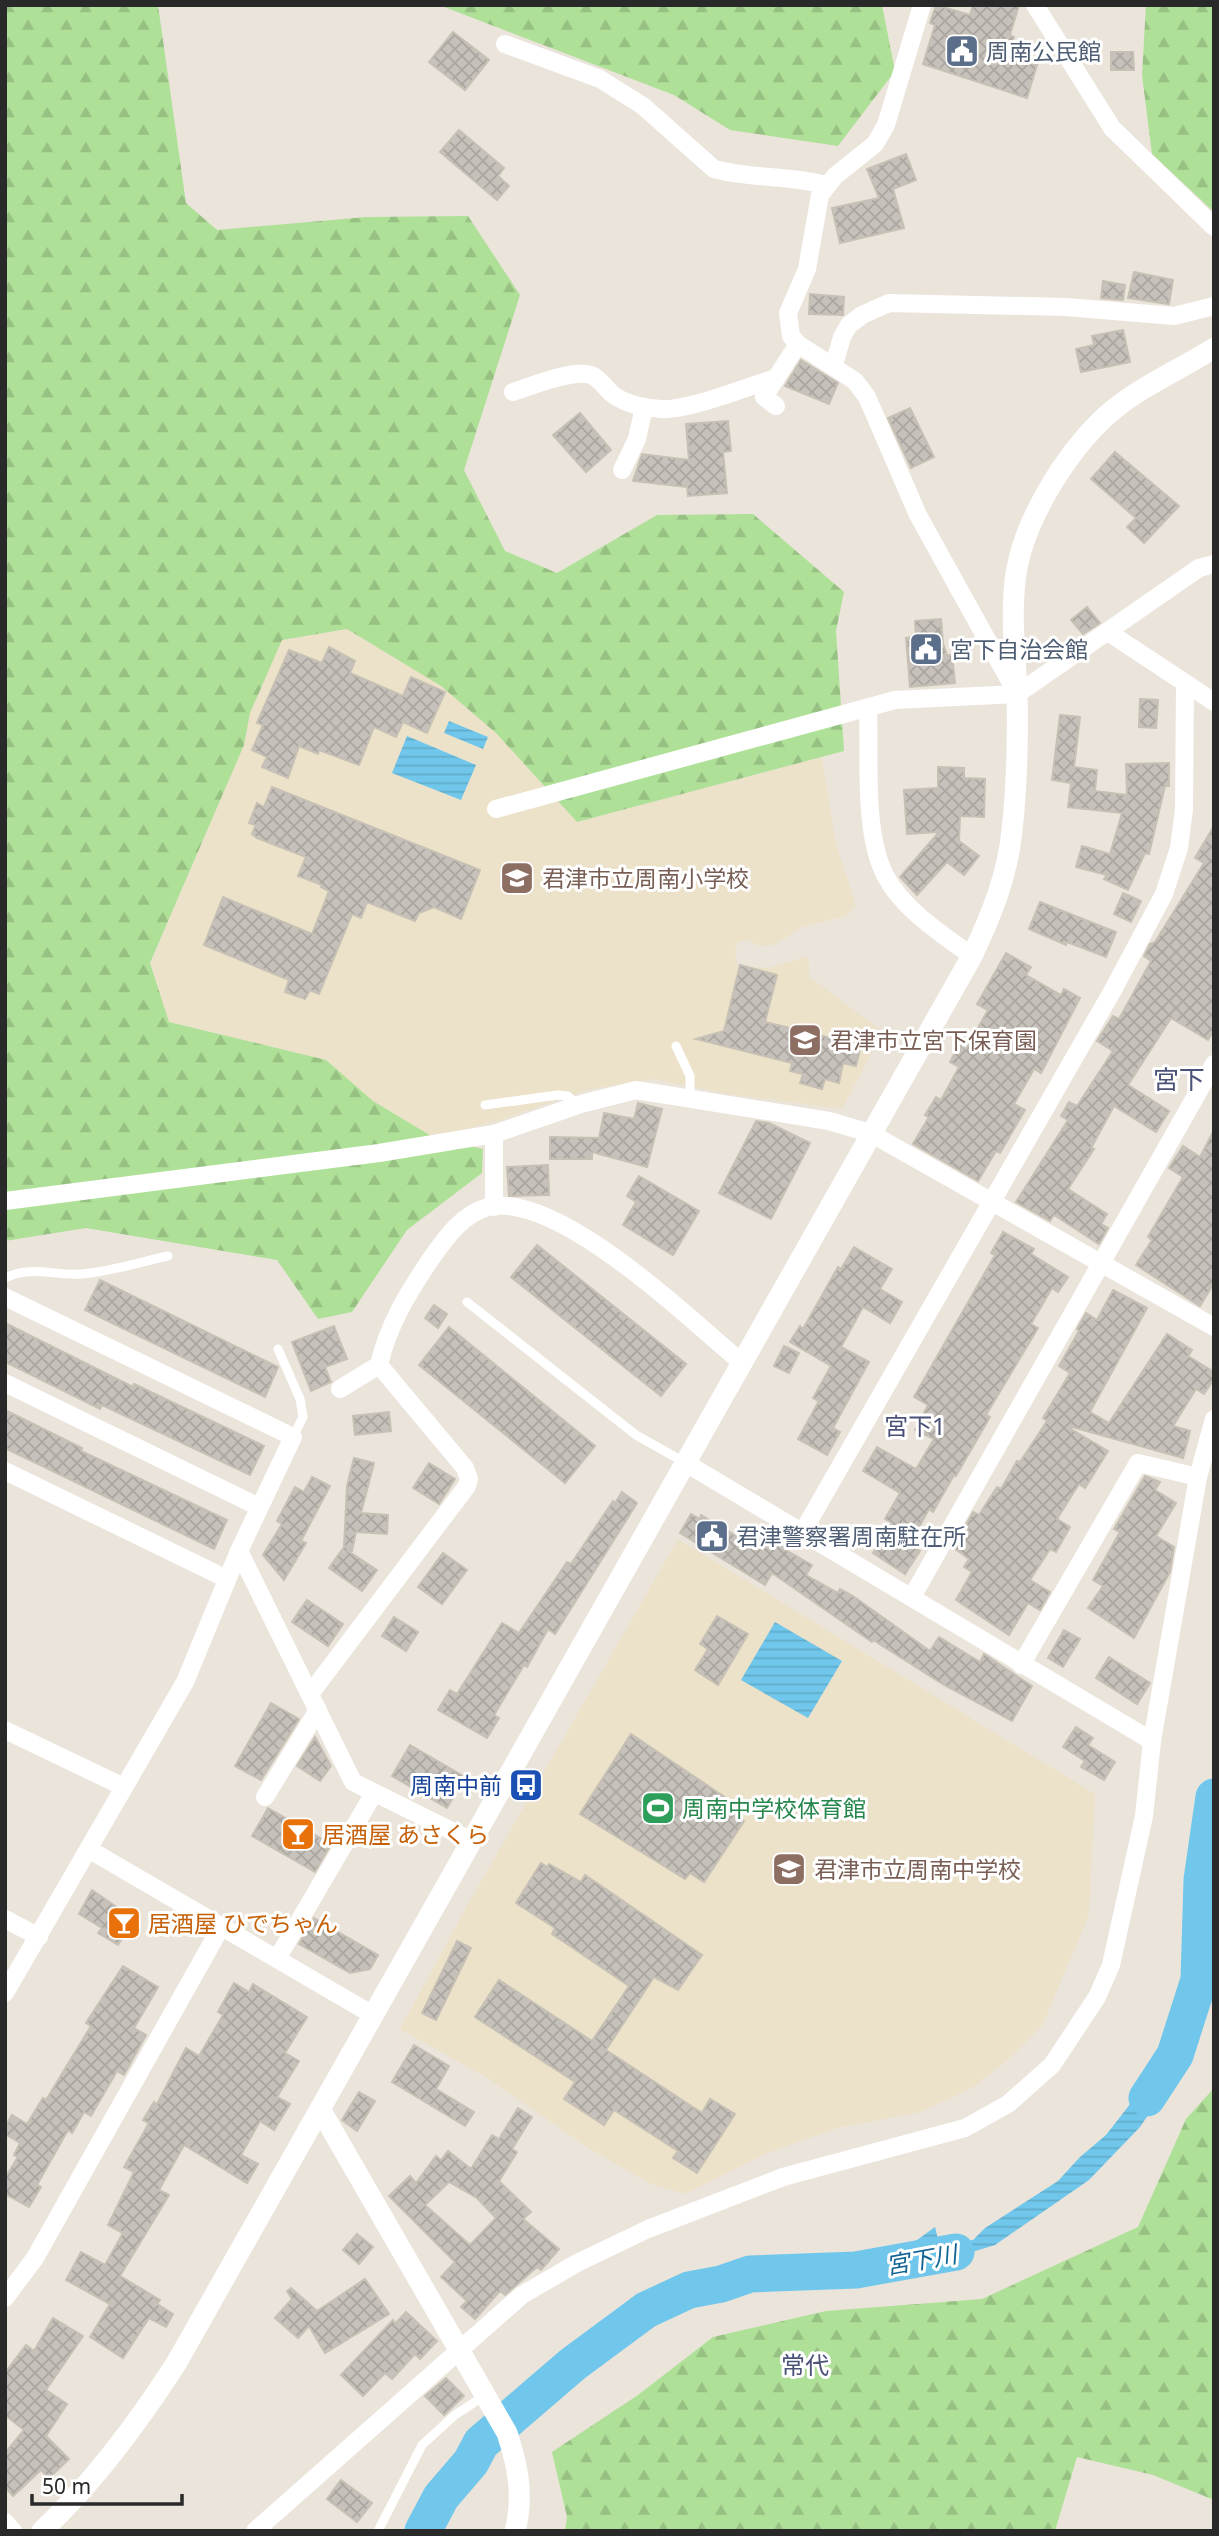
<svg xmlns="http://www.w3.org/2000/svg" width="1219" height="2536" font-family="'Noto Sans','Noto Sans JP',sans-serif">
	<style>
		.education { fill: #ece2ca }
		.forest { fill: url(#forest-firs) }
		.water { fill: url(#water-rules) }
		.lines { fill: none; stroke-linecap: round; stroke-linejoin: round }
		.river { stroke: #70c7eb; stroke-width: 37 }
		.building { fill: url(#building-cross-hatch); stroke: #c6c0b5; stroke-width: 2; fill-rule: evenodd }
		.service { stroke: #fff; stroke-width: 9 }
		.minor { stroke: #fff; stroke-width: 18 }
		.tertiary { stroke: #fff; stroke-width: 21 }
		.labels { text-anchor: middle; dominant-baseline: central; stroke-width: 6; stroke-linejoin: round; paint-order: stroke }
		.service-label { font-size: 23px; fill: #4e5e75; stroke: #fff; text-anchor: start }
		.education-label { font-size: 23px; fill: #785e54; stroke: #fff; text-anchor: start }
		.transit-label { font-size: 23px; fill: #164399; stroke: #fff; text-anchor: end }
		.leisure-label { font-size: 23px; fill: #27864d; stroke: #fff; text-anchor: start }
		.food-label { font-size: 23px; fill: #c56008; stroke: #fff; text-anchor: start }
		.neighbourhood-label { font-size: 24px; fill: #4b5278; stroke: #fff }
		.water-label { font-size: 24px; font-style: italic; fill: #116495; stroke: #fff }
		.quarter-label { font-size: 26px; fill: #4b5278; stroke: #fff }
	</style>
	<defs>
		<pattern id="forest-firs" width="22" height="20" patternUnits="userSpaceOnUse" patternTransform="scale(1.75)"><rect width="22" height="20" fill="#afe098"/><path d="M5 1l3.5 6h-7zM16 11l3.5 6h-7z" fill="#97c083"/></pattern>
		<pattern id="water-rules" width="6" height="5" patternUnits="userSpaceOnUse" patternTransform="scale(1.75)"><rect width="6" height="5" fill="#70c7eb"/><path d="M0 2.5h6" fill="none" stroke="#61abca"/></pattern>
		<pattern id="building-cross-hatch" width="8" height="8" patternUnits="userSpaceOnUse" patternTransform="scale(1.75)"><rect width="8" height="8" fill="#c6c1ba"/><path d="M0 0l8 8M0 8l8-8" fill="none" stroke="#aaa6a0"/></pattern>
	</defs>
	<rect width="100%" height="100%" fill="#ebe4db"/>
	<g class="education">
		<polygon points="347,629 441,686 496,733 577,822 822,757 836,843 856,906 846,916 802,927 775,945 759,946 749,940 738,942 735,953 738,966 768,968 808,956 810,977 883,1032 842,1109 727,1094 653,1079 587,1090 497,1121 433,1137 373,1101 326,1060 169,1022 150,964 244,745 250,713 281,640"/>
		<polygon points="678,1539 1095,1794 1089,1915 1042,2026 1010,2058 974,2087 918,2113 841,2127 767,2153 685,2194 651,2184 590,2149 484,2076 400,2029 468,1904"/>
	</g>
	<g class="forest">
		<polygon points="5,5 158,5 186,203 217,230 367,217 468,216 520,295 464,470 505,551 557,573 657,515 753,514 844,592 836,631 844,751 577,822 496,733 441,686 347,629 282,640 250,713 244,745 150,963 169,1022 326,1060 373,1101 433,1137 483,1149 482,1173 407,1230 352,1312 318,1319 277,1260 86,1228 5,1241"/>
		<polygon points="439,5 882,5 895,71 838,146 730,130 674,95"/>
		<polygon points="1146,5 1214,5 1214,212 1152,154 1142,75"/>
		<polygon points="1214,2088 1214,2500 1153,2475 1077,2457 1055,2531 565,2531 567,2517 552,2452 638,2395 713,2337 826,2311 982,2299 1138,2227 1186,2119"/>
	</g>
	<g class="water">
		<polygon points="449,721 488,737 483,749 444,733"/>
		<polygon points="407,736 476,765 461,800 392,773"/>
		<polygon points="775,1622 842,1661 808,1718 741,1680"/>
		<polygon points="1169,2054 1184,2062 1140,2127 1089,2180 995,2245 943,2261 942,2266 929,2268 924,2272 909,2269 906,2248 935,2227 939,2243 973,2240 985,2228 1058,2181 1080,2157 1106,2135"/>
		<polygon points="484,2436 491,2456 449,2501 432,2531 415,2531 434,2496 469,2463 469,2453"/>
	</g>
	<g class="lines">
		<g class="river">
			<polyline points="1147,2098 1175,2055 1199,1980 1202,1880 1214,1797"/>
			<polyline points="423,2531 441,2497 471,2462 481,2443 573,2364 646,2310 689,2290 721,2284 750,2274 856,2270 956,2252"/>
		</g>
	</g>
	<g class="building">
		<polygon points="936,5 970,15 973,5 1019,5 1010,35 1014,37 1008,57 1037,65 1027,98 923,64 935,25 930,23"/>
		<polygon points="453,32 489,60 465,90 429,62"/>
		<polygon points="1111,52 1133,52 1134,70 1111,70"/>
		<polygon points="459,130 504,168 498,176 509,186 497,200 440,152"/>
		<polygon points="906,154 916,180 893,189 904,228 840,243 832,208 879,198 867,169"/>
		<polygon points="1134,272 1173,280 1169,304 1128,298"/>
		<polygon points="1103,281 1125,285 1123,300 1101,298"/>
		<polygon points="810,294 844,297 843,315 809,314"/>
		<polygon points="1123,330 1130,362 1081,372 1076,349 1094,345 1092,336"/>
		<polygon points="801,360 838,383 829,404 785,386"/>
		<polygon points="910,408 934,457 911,468 888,418"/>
		<polygon points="580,413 611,450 586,472 553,435"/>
		<polygon points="728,421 731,451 723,452 727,493 688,496 687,487 633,481 642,454 689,460 686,424"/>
		<polygon points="1115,452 1179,506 1144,543 1127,527 1136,518 1091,479"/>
		<polygon points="1087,607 1100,623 1083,634 1071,620"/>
		<polygon points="941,619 943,643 947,655 952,655 955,683 910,687 906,638 916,637 915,621"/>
		<polygon points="329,647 355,661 350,673 403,696 411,677 445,692 427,733 403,722 396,737 374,727 359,765 319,750 318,754 299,746 288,778 262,767 267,757 252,750 263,725 257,723 289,650 322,663"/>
		<polygon points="1140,699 1158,700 1156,728 1139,727"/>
		<polygon points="1060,715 1080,717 1074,767 1097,770 1095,791 1127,795 1126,764 1169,763 1169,786 1165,786 1149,854 1145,853 1128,890 1104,879 1107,875 1076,867 1082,846 1110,854 1122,813 1068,807 1071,783 1052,780"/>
		<polygon points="938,767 964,768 964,778 985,779 984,817 960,816 959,841 979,856 964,875 947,862 917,895 900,877 939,832 907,834 904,790 938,788"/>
		<polygon points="272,787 480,870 461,919 434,907 419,913 415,921 367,902 361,918 352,914 319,994 310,990 305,999 285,992 289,980 204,945 223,897 312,934 329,891 321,887 322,885 298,876 306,857 257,838 252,834 256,825 249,823 257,803 264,807"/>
		<polygon points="1214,826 1214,1030 1208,1040 1171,1018 1128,1085 1169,1111 1156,1132 1114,1106 1091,1148 1094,1149 1068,1189 1107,1214 1101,1224 1108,1228 1099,1244 1054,1215 1050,1221 1016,1202 1068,1120 1061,1116 1069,1102 1077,1106 1113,1051 1097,1041 1113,1016 1119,1019 1151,961 1144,956 1150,944 1155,942 1204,863 1195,858"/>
		<polygon points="1123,893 1141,901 1131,922 1114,914"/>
		<polygon points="1040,902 1116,932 1106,957 1067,942 1066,945 1029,929"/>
		<polygon points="1006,953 1031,967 1026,975 1061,995 1064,989 1080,998 1041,1073 1034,1069 1014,1104 1025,1110 1000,1153 996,1151 978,1181 913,1144 929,1117 925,1115 936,1097 941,1100 959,1067 950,1062 959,1045 966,1049 988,1010 977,1004"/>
		<polygon points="740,965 777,975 765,1022 839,1040 838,1044 860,1049 856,1066 843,1063 839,1083 825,1079 822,1089 800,1083 803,1074 790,1071 792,1063 696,1039 724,1031"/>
		<polygon points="638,1103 662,1109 647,1167 592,1152 592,1159 550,1159 550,1137 599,1138 604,1113 634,1119"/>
		<polygon points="756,1121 769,1123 810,1143 771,1219 719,1193"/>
		<polygon points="1214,1130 1214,1283 1200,1306 1136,1265 1152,1240 1148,1237 1183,1177 1169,1168 1183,1146 1200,1157"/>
		<polygon points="548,1165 549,1195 509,1196 507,1167"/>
		<polygon points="639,1176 699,1211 673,1255 623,1225 636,1202 627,1196"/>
		<polygon points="1003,1232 1034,1249 1031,1254 1068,1277 1058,1292 1052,1288 1031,1324 1038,1328 986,1415 990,1417 956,1476 954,1475 933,1512 929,1509 910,1544 920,1551 905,1574 873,1553 892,1523 885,1519 900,1493 863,1471 877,1447 916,1469 934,1439 915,1430 928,1405 914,1397 995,1255 991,1253"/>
		<polygon points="537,1245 686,1364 661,1396 511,1277"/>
		<polygon points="854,1247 892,1269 880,1289 902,1302 890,1323 863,1307 841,1347 869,1362 833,1428 840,1432 827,1455 798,1439 819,1401 813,1398 831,1366 790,1342 800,1326 803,1329 838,1267 841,1269"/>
		<polygon points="100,1280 278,1367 265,1397 85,1310"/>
		<polygon points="1113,1290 1147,1308 1090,1412 1109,1423 1167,1334 1192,1350 1188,1356 1214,1372 1214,1379 1204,1394 1196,1389 1173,1426 1190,1431 1183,1458 1072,1427 1071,1429 1108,1451 1085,1488 1079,1484 1057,1519 1070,1527 1056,1552 1050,1549 1030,1580 1050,1592 1040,1610 1028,1603 1009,1635 956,1600 972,1572 964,1567 969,1559 954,1548 969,1527 966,1525 973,1512 979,1515 997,1487 1001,1489 1017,1461 1020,1462 1047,1421 1043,1418 1070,1373 1059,1366 1079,1331 1077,1329 1086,1313 1097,1320"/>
		<polygon points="434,1305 447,1314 438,1328 425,1318"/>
		<polygon points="5,1323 133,1387 134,1384 264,1446 250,1475 102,1405 100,1409 5,1362"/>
		<polygon points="334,1326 347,1359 325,1367 331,1382 311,1391 292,1342"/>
		<polygon points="449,1327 595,1446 565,1483 419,1365"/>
		<polygon points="784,1346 799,1353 789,1373 774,1366"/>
		<polygon points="5,1410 82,1448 81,1451 227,1520 214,1549 5,1448"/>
		<polygon points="389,1412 391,1431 355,1435 353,1416"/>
		<polygon points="354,1458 374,1463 361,1513 388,1515 387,1534 356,1532 352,1551 348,1551 377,1570 362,1591 329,1568 344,1547 347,1486"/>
		<polygon points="429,1463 455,1479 439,1504 413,1488"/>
		<polygon points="1145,1476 1160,1482 1155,1490 1176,1503 1156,1536 1174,1547 1170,1572 1134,1638 1088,1608 1103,1586 1093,1580 1120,1532 1114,1529"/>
		<polygon points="312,1477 330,1486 301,1541 306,1543 284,1580 263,1555 282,1524 277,1521 295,1487 304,1492"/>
		<polygon points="622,1492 637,1503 555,1634 548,1629 527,1667 524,1665 494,1715 499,1718 487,1738 438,1710 450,1690 457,1694 502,1623 519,1633 567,1562 571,1564 613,1501 615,1503"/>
		<polygon points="691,1514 700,1519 701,1515 758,1549 772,1528 791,1539 784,1549 812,1565 806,1575 838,1593 840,1589 853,1596 930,1651 939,1637 980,1662 984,1654 1032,1686 1012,1721 944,1685 873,1640 872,1642 772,1573 765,1585 680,1533"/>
		<polygon points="443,1553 467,1570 442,1604 418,1587"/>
		<polygon points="307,1600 343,1624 328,1646 292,1622"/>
		<polygon points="717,1616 748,1634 718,1685 695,1670 708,1649 700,1644"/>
		<polygon points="394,1617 418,1632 406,1651 382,1636"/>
		<polygon points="1064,1630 1080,1639 1063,1667 1048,1658"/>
		<polygon points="1109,1657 1150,1683 1137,1704 1096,1678"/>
		<polygon points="271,1703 299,1719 261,1780 235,1766"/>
		<polygon points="1076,1727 1093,1738 1088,1745 1115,1762 1104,1780 1081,1767 1085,1761 1063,1747"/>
		<polygon points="631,1734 735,1804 731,1813 744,1821 704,1882 690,1873 685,1879 580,1814"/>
		<polygon points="315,1737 331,1766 320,1781 297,1766"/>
		<polygon points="410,1745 465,1777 447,1808 392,1776"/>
		<polygon points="268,1808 331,1844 315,1872 252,1836"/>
		<polygon points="541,1863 547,1867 549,1864 581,1882 585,1875 702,1955 678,1990 654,1977 606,2050 702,2113 710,2099 735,2114 697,2173 673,2158 678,2151 614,2110 604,2125 564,2099 575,2082 475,2017 499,1980 592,2041 629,1986 552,1934 555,1928 516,1903"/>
		<polygon points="92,1890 134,1919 118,1945 98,1933 102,1928 79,1914"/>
		<polygon points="314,1918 378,1955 370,1969 350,1973 299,1944"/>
		<polygon points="457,1941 471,1948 436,2020 422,2013"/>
		<polygon points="123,1966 158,1987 134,2028 146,2035 124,2075 117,2071 91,2116 84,2112 72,2133 68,2130 37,2185 41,2187 29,2207 5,2194 5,2178 18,2157 14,2155 20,2143 5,2134 5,2127 12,2115 27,2124 43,2098 46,2100 91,2026 86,2023"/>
		<polygon points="234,1983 249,1992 253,1984 307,2017 285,2053 299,2061 277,2097 290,2104 274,2130 260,2121 241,2155 258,2164 247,2183 184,2145 159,2190 169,2195 120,2276 160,2300 157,2304 173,2314 166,2327 149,2318 123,2358 90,2337 110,2304 66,2280 81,2252 105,2265 123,2233 108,2225 134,2172 124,2167 149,2123 143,2120 154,2102 157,2104 186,2048 199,2056 223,2015 218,2012"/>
		<polygon points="414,2045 449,2066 436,2089 474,2112 465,2126 392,2082"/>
		<polygon points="359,2092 375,2101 357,2131 342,2120"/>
		<path d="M518 2108 532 2117 512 2149 517 2152 499 2181 531 2212 523 2219 559 2249 541 2270 537 2267 505 2295 500 2291 475 2319 461 2307 467 2301 441 2277 455 2262 389 2196 410 2176 416 2183 436 2156 441 2160 448 2151 471 2169 492 2135 499 2139ZM449 2182 477 2198 496 2218 470 2245 425 2205Z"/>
		<polygon points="357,2234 373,2247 359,2264 343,2250"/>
		<polygon points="365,2279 389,2314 325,2353 309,2326 298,2338 275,2318 292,2299 287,2291 291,2288 317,2311"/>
		<polygon points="406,2312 437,2341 420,2359 415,2354 392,2379 385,2373 363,2396 341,2375 393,2320 395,2324"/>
		<polygon points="53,2318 83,2336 46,2390 67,2404 46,2436 69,2459 49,2478 41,2470 13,2496 5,2487 5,2453 24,2430 5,2415 5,2373 26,2345 34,2351"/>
		<polygon points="446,2378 464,2396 444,2415 425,2396"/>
		<polygon points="341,2480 372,2503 357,2522 327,2499"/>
	</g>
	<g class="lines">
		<g class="service">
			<polyline points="676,1046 690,1076 690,1099"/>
			<polyline points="485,1105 558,1095 568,1096 578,1105"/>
			<path d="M5 1278C31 1265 54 1276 81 1274 110 1272 140 1262 168 1256"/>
			<polyline points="467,1302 636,1435 684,1462"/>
			<polyline points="278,1349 300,1399 303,1417 293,1437"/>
			<polyline points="378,2531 422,2445 455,2415 484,2396"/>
		</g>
		<g class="minor">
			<polyline points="922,5 886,125 875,144 835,176 820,195 807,269 788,313 791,336 798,344 855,381 867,397 918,515 1017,694"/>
			<polyline points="1035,5 1112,128 1214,227"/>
			<path d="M505 44 600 79 643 106 714 169C751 179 789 175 826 185"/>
			<polyline points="834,365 842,337 849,325 862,315 889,303 1066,307 1174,316 1214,306"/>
			<path d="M513 392C532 386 573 369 591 375 599 378 605 387 611 393 624 404 645 408 662 409 687 411 747 387 776 378"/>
			<polyline points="776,406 764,397 798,344"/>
			<polyline points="622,470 637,439 644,407"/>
			<polyline points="1108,632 1214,702"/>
			<path d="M868 709C870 757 863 832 885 875 902 909 943 935 972 956"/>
			<polyline points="496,809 895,700 1017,694 1199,568 1214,564"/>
			<polyline points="494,1134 494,1207"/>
			<polyline points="5,1201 379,1153 494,1134 581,1104 636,1090 829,1121 870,1133 1214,1327"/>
			<polyline points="5,1297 293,1437 239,1551 185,1682 5,1993"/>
			<polyline points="5,1383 259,1507"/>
			<polyline points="340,1389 379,1365"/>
			<polyline points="684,1462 1152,1741"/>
			<polyline points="5,1471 227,1579"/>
			<polyline points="802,1533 1113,990 1164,894 1179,848 1184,809 1185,684"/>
			<polyline points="239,1551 353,1782 472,1841"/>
			<polyline points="912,1597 1214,1064"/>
			<polyline points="1021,1665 1138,1463 1198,1477"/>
			<path d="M310 1694 467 1486 469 1479 465 1468 379 1365C388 1325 408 1293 430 1260 445 1239 462 1214 488 1207 558 1191 688 1318 741 1362"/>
			<polyline points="5,1730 124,1787"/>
			<polyline points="265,1797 318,1710"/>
			<polyline points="90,1850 373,2015"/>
			<polyline points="5,1919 39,1937"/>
			<polyline points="277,1959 374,1793"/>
			<polyline points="5,2298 35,2258 221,1927"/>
			<polyline points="5,2522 13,2531"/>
			<polyline points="255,2531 522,2295 577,2263 648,2229 783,2177 965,2128 1008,2104 1052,2065 1097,1997 1111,1965 1144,1816 1152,1741 1198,1477 1214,1419"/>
		</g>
		<g class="tertiary">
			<path d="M320 2109 507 2433C518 2466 524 2496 515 2531"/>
			<path d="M42 2531C94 2482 138 2423 177 2362L972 956C991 916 1008 875 1012 830 1017 785 1018 737 1017 692 1015 655 1011 617 1015 581 1021 524 1065 454 1106 416 1138 387 1178 371 1214 348"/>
		</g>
	</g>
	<defs>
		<g id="civic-square" transform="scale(1.75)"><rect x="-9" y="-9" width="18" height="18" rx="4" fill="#5c6f8a" stroke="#fff"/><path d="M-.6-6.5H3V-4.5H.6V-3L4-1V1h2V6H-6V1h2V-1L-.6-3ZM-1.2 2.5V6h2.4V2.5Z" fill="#fff"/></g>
		<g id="school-square" transform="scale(1.75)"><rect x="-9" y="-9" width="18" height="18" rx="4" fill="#8d6e63" stroke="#fff"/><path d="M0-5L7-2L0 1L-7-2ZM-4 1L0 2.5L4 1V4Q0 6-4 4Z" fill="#fff"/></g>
		<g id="bus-square" transform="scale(1.75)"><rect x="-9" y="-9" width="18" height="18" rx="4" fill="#1a4fb4" stroke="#fff"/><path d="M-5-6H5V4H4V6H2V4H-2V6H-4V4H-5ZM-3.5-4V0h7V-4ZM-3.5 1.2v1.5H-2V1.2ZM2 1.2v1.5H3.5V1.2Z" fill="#fff"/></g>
		<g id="stadium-square" transform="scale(1.75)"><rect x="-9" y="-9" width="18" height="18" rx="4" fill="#2e9e5b" stroke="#fff"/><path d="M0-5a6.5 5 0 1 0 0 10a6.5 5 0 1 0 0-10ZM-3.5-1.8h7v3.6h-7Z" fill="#fff"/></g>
		<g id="bar-square" transform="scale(1.75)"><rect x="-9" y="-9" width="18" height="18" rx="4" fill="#e8710a" stroke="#fff"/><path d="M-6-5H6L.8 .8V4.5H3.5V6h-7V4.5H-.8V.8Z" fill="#fff"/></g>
	</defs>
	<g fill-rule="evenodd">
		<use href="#civic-square" x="962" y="51"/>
		<use href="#civic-square" x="926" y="649"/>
		<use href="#school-square" x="517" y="878"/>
		<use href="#school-square" x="805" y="1040"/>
		<use href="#civic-square" x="712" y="1536"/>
		<use href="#bus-square" x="526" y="1785"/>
		<use href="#stadium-square" x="658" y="1808"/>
		<use href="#bar-square" x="298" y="1834"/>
		<use href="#school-square" x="789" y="1869"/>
		<use href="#bar-square" x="124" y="1923"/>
	</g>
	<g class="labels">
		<g class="service-label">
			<text x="986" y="51">周南公民館</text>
			<text x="950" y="649">宮下自治会館</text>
			<text x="736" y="1536">君津警察署周南駐在所</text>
		</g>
		<g class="education-label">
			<text x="542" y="878">君津市立周南小学校</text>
			<text x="830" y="1040">君津市立宮下保育園</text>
			<text x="814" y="1869">君津市立周南中学校</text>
		</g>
		<g class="transit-label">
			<text x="502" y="1785">周南中前</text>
		</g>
		<g class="leisure-label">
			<text x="682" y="1808">周南中学校体育館</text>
		</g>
		<g class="food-label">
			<text x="322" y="1834">居酒屋 あさくら</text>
			<text x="148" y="1923">居酒屋 ひでちゃん</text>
		</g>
		<g class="neighbourhood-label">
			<text x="915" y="1425">宮下1</text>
			<text x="805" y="2364">常代</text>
		</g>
		<g class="water-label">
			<text transform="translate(921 2259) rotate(-10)">宮下川</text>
		</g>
		<g class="quarter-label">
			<text x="1179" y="1079">宮下</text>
		</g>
	</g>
	<rect width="1219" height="2536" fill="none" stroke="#292929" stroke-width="14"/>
	<path d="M32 2494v10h150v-10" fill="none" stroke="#292929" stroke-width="3.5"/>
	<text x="42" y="2494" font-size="21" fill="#292929" stroke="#ffffff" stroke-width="5" paint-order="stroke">50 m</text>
</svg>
